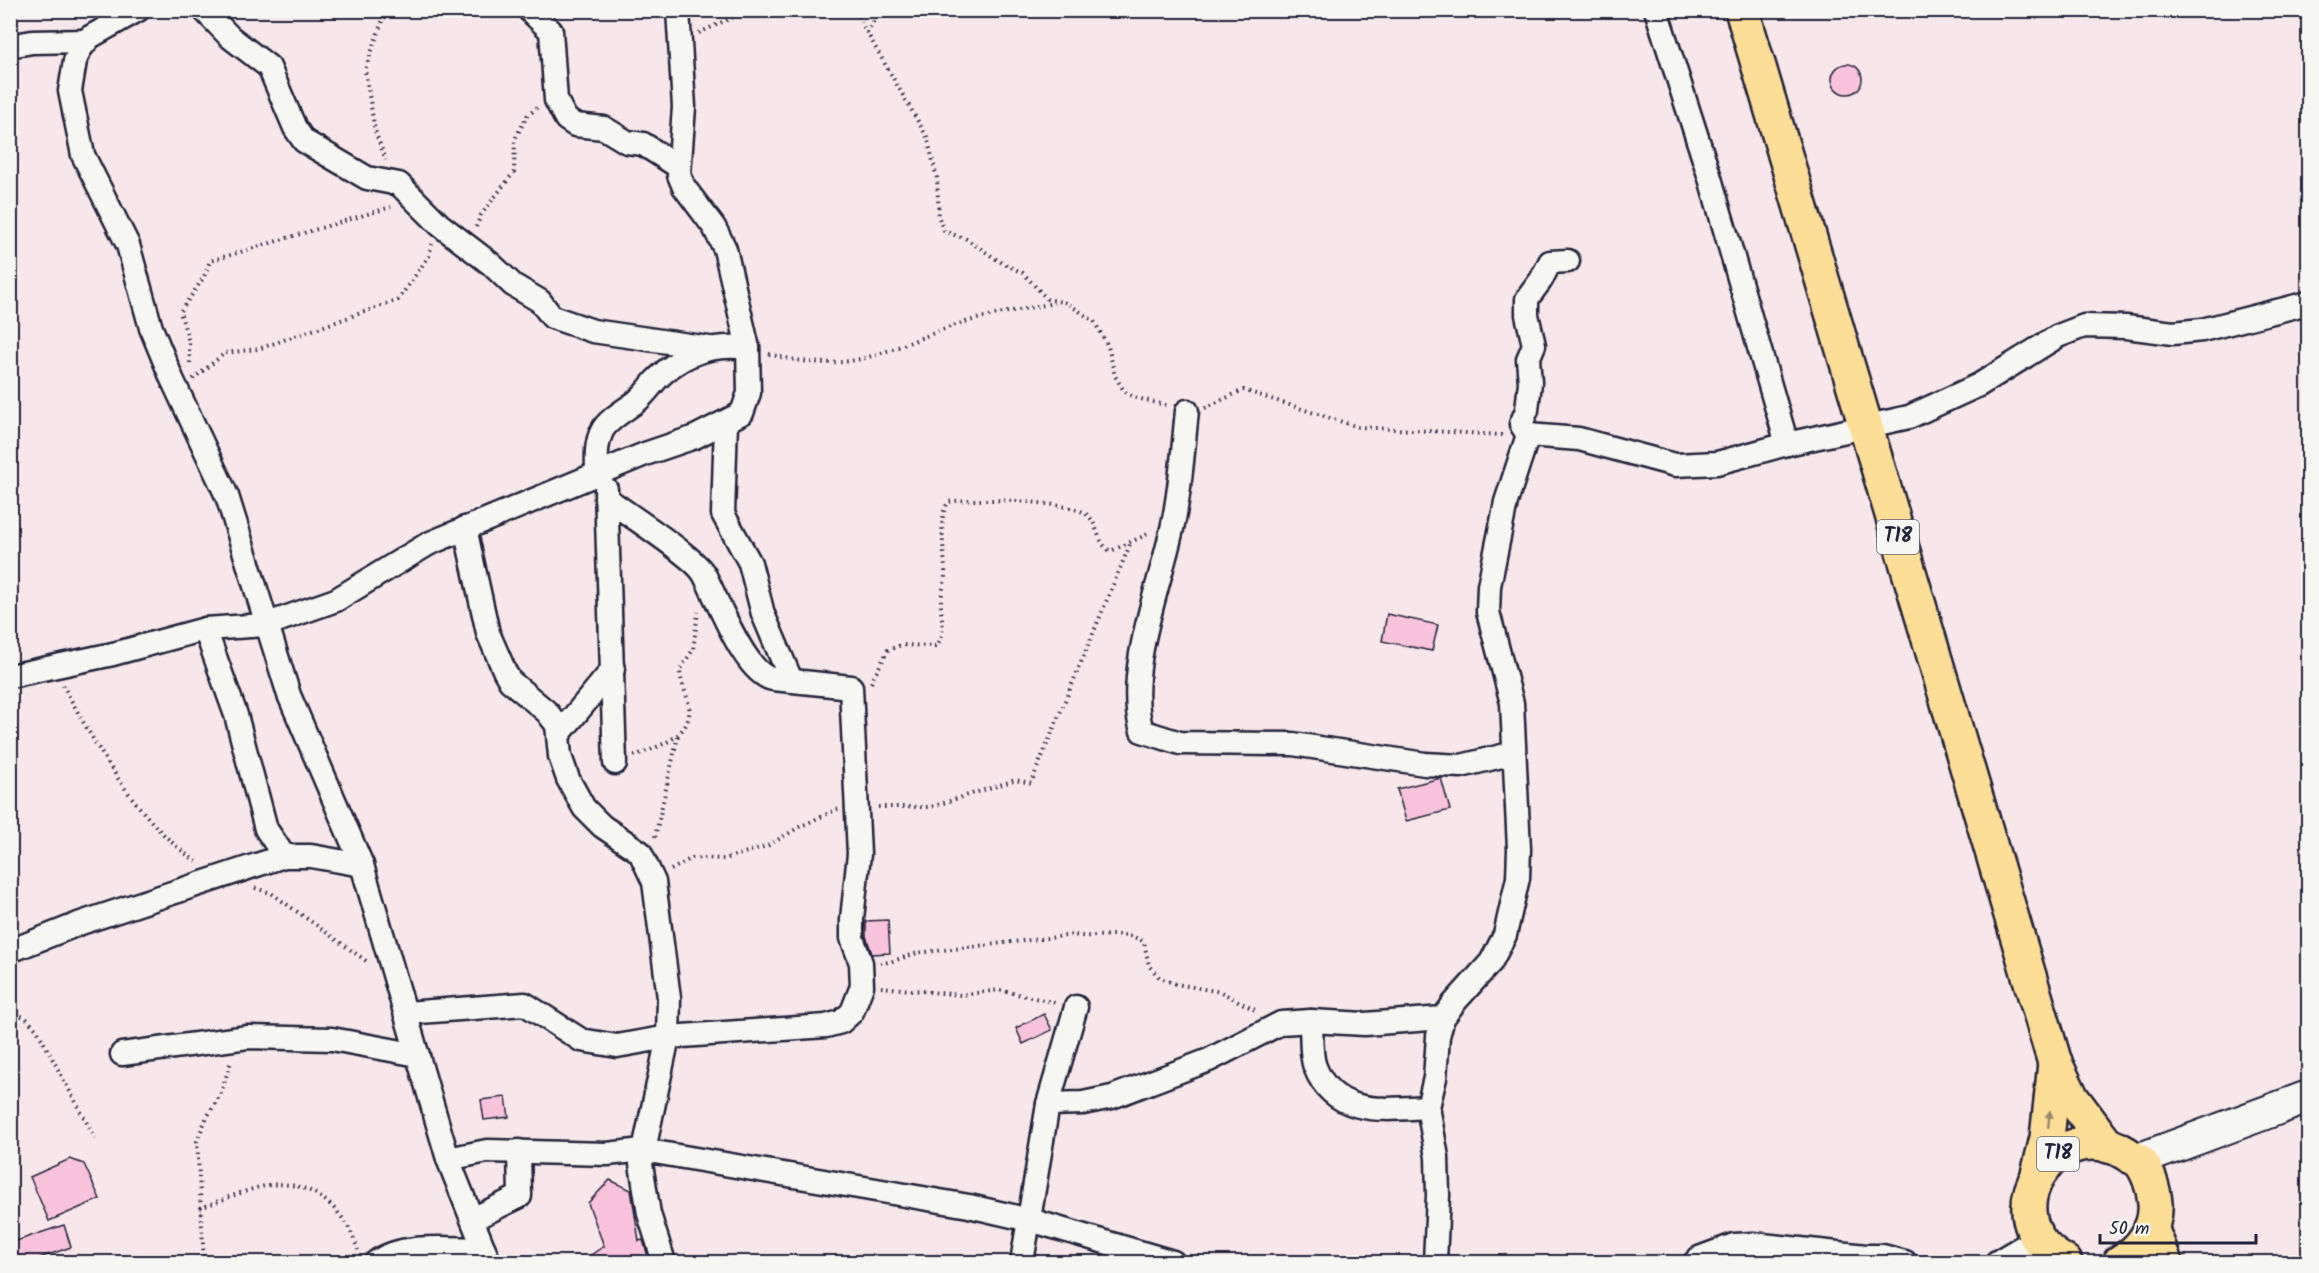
<svg xmlns="http://www.w3.org/2000/svg" width="2319" height="1273" font-family="Kalam,sans-serif">
	<style>
		.building { fill: #f9c3dc; stroke: #22223b; stroke-width: 1.5 }
		.lines { fill: none; stroke-linecap: round; stroke-linejoin: round }
		.street-casing { stroke: #22223b; stroke-width: 27 }
		.secondary-casing { stroke: #22223b; stroke-width: 36 }
		.highway-casing { stroke: #22223b; stroke-width: 38 }
		.path { stroke: #22223b; stroke-width: 4; stroke-dasharray: 1.5 4.5; stroke-linecap: butt }
		.street { stroke: #f6f6f2; stroke-width: 22 }
		.secondary { stroke: #f6f6f2; stroke-width: 32 }
		.highway { stroke: #fdde96; stroke-width: 33 }
		.oneway { fill: #9a896d }
		.labels { text-anchor: middle; dominant-baseline: central; stroke-width: 4.5; stroke-linejoin: round; paint-order: stroke }
		.shield { fill: #f6f6f2; stroke: #626272; stroke-width: 1.5 }
		.shield-label { font-size: 20px; font-weight: bold; fill: #22223b }
	</style>
	<rect width="100%" height="100%" fill="#f7e7eb"/>
	<filter id="ink" filterUnits="userSpaceOnUse"><feTurbulence type="fractalNoise" baseFrequency=".0167" numOctaves="2"/><feDisplacementMap in="SourceGraphic" scale="12" xChannelSelector="R" yChannelSelector="G"/><feConvolveMatrix kernelMatrix="1 2 1 2 8 2 1 2 1" color-interpolation-filters="sRGB"/></filter>
	<g filter="url(#ink)">
		<g class="building">
			<circle cx="1847" cy="79" r="15"/>
			<polygon points="1387,614 1438,625 1432,651 1382,641"/>
			<polygon points="1441,778 1450,810 1406,821 1397,789"/>
			<polygon points="888,920 890,953 872,954 866,936 866,921"/>
			<polygon points="1044,1014 1052,1030 1023,1044 1016,1028"/>
			<polygon points="506,1097 509,1117 484,1120 481,1100"/>
			<polygon points="70,1159 84,1164 100,1199 49,1221 30,1177"/>
			<polygon points="610,1180 631,1190 639,1241 643,1240 650,1263 579,1263 604,1246 588,1203"/>
			<polygon points="64,1225 71,1247 25,1263 10,1263 10,1243"/>
		</g>
		<g class="lines">
			<g class="street-casing">
				<g id="street">
					<polyline points="138,10 90,37 80,49 75,61 70,91 83,155 128,245 151,328 172,379 227,496 289,695 362,865 448,1159 489,1262"/>
					<polyline points="204,10 230,37 269,67 295,128 304,141 367,178 399,184 440,225 491,264 513,285 540,301 552,317 593,331 709,348"/>
					<polyline points="529,10 551,31 556,100 566,119 575,125 604,128 627,142 643,144 679,167"/>
					<polyline points="1656,10 1710,178 1787,444"/>
					<polyline points="10,46 32,42 86,41"/>
					<path d="M1187 411C1183 448 1181 487 1173 524 1161 584 1124 672 1142 731L1180 743 1293 744 1425 764 1461 766 1514 753"/>
					<polyline points="726,423 723,514 750,563 763,614 791,680"/>
					<polyline points="1528,435 1521,424 1527,410 1530,382 1528,359 1534,345 1527,315 1527,299 1541,280 1550,262 1568,261"/>
					<path d="M597 476C597 460 595 445 602 431 608 419 627 409 637 401 645 394 650 387 656 380 681 354 713 343 748 348"/>
					<polyline points="606,489 615,763"/>
					<polyline points="465,528 488,633 505,672 510,681 547,712 557,725 560,756 568,779 584,808 602,826 640,852 654,882 669,998 668,1037 641,1164 649,1214 664,1262"/>
					<polyline points="205,629 236,715 266,829 284,856"/>
					<polyline points="10,676 113,654 205,629 265,625 336,600 428,544 645,454 695,437 742,413 749,393 748,348 725,249 714,227 684,187 679,175 684,107 678,10"/>
					<polyline points="560,733 613,669"/>
					<polyline points="10,951 81,923 284,856 311,856 362,865"/>
					<path d="M406 1013 525 1004 581 1040 617 1046 668 1037 826 1026 841 1022 852 1012 862 986 861 963 852 938V919L859 854 851 687 773 679C745 675 717 598 704 574 694 556 627 514 606 498"/>
					<path d="M1311 1021C1312 1035 1310 1054 1315 1067 1335 1118 1386 1109 1428 1107"/>
					<polyline points="122,1054 248,1037 332,1039 418,1055"/>
					<polyline points="1048,1104 1083,1103 1112,1097 1209,1060 1281,1023 1311,1021 1365,1024 1443,1018"/>
					<polyline points="448,1159 487,1151 607,1154 643,1150 969,1206 1030,1220 1173,1262"/>
					<polyline points="473,1219 520,1196 519,1151"/>
					<path d="M376 1262C405 1242 451 1249 484 1249"/>
					<polyline points="1022,1262 1048,1104 1076,1007"/>
					<polyline points="1435,1262 1438,1195 1437,1157 1428,1107 1435,1078 1438,1036 1443,1018 1454,1003 1491,962 1505,935 1518,878 1519,849 1512,703 1488,612 1489,586 1506,502 1528,435 1579,439 1675,465 1717,463 1787,444 1909,417 1979,385 2058,336 2084,326 2126,327 2173,333 2202,330 2308,303"/>
					<polyline points="1695,1262 1699,1258 1734,1245 1753,1244 1866,1256 1883,1256 1905,1262"/>
					<polyline points="1997,1262 2036,1239"/>
				</g>
			</g>
			<g class="secondary-casing">
				<polyline id="secondary" points="2138,1160 2308,1097"/>
			</g>
			<g class="highway-casing">
				<g id="highway">
					<path d="M1742 10C1846 362 1949 713 2055 1063L2072 1098 2108 1146"/>
					<polyline points="2038,1174 2047,1138 2055,1063"/>
					<polyline points="2151,1228 2165,1262"/>
					<path d="M2065 1262C1983 1218 2057 1108 2127 1154 2130 1157 2136 1158 2139 1161 2148 1170 2154 1190 2155 1203 2157 1229 2141 1250 2120 1262"/>
				</g>
			</g>
			<g class="path">
				<polyline points="386,10 365,70 375,131 386,160"/>
				<polyline points="857,10 862,24 927,137 937,178 939,218 944,231 966,239 1002,263 1023,273 1047,299 1067,303 1094,321 1108,346 1115,376 1124,391 1133,397 1169,406"/>
				<polyline points="699,33 748,10"/>
				<polyline points="867,33 880,10"/>
				<polyline points="476,227 481,215 514,172 515,139 527,116 537,108"/>
				<path d="M769 354C850 376 877 353 950 327 984 315 1020 310 1054 303"/>
				<polyline points="190,363 189,342 180,312 204,277 210,261 391,207"/>
				<polyline points="193,379 225,353 258,349 398,300 429,256 432,244"/>
				<polyline points="1205,408 1243,390 1358,427 1503,435"/>
				<path d="M871 683 888 650 901 645 935 646C948 636 940 616 941 602 941 593 945 584 945 575 946 557 936 514 949 502 971 497 1069 501 1086 514 1099 523 1096 544 1111 551L1148 534"/>
				<path d="M63 685C95 745 141 827 199 863"/>
				<path d="M634 756C657 747 693 737 689 706 687 693 680 682 680 669L693 650 698 612"/>
				<polyline points="878,807 931,807 1015,780 1031,783 1131,542"/>
				<polyline points="655,837 678,736"/>
				<polyline points="671,870 692,858 725,859 769,845 801,826 838,809"/>
				<polyline points="255,888 271,893 369,963"/>
				<path d="M880 963 890 962 917 953 1074 935C1097 940 1123 928 1144 942L1149 966 1160 978 1176 984 1221 992 1257 1011"/>
				<polyline points="881,987 961,995 999,990 1057,1003"/>
				<polyline points="10,1011 26,1018 37,1030 95,1138"/>
				<path d="M200 1208C223 1200 246 1189 270 1185 313 1179 347 1212 358 1250"/>
				<polyline points="204,1262 197,1141 206,1119 221,1093 231,1061"/>
			</g>
			<use href="#street" class="street"/>
			<use href="#secondary" class="secondary"/>
			<use href="#highway" class="highway"/>
		</g>
		<defs><path id="oneway-solid" d="M-6-.8H1V-3.2L6.5 0L1 3.2V.8H-6Z" transform="scale(1.5)"/></defs>
		<use class="oneway" href="#oneway-solid" transform="translate(2049 1119) rotate(-84)"/>
	</g>
	<g class="labels">
		<g class="shield">
			<rect x="1877" y="520" width="42" height="34" rx="4.5"/>
			<rect x="2037" y="1137" width="42" height="34" rx="4.5"/>
		</g>
		<g class="shield-label">
			<text x="1898" y="537">T18</text>
			<text x="2058" y="1154">T18</text>
		</g>
	</g>
	<rect width="2319" height="1273" fill="none" stroke="#f6f6f2" stroke-width="36"/>
	<rect x="18" y="18" width="2283" height="1237" fill="none" stroke="#22223b" stroke-width="2" filter="url(#ink)"/>
	<path d="M2100 1234v9h156v-9" fill="none" stroke="#22223b" stroke-width="3"/>
	<text x="2109" y="1234" font-size="18" fill="#22223b" stroke="#f6f6f2" stroke-width="4.5" paint-order="stroke">50 m</text>
</svg>
